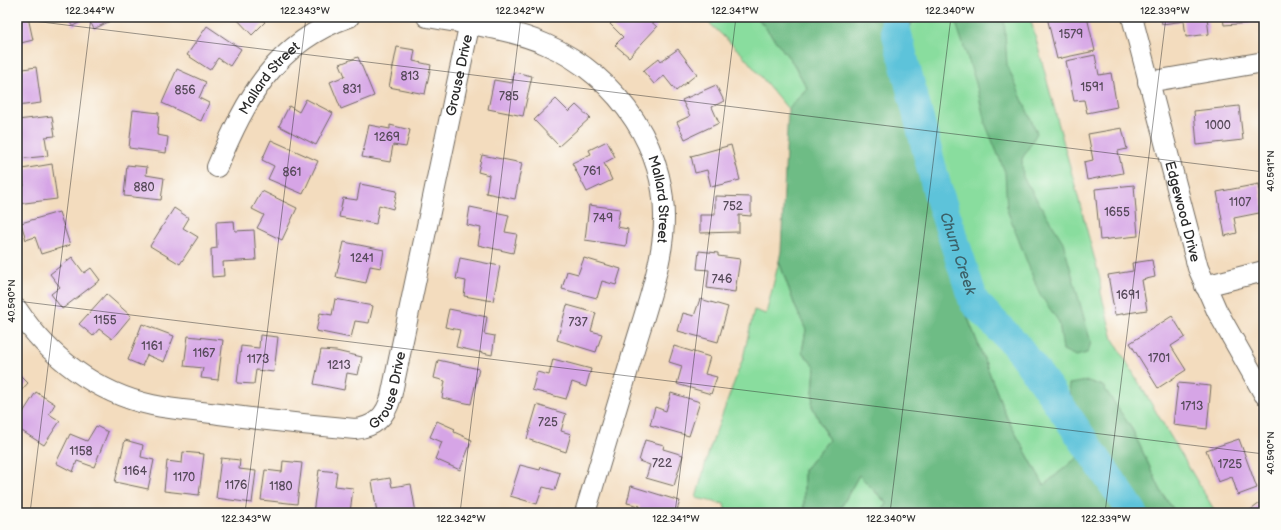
<svg xmlns="http://www.w3.org/2000/svg" width="1281" height="530" font-family="'Balsamiq Sans',sans-serif">
	<style>
		.green { fill: #89dd9e; stroke: #5a8464 }
		.forest { fill: #6ebc85; stroke: #4c7458 }
		.lines { fill: none; stroke-linecap: round; stroke-linejoin: round }
		.river { stroke: #5dc3da; stroke-width: 30 }
		.building { fill: #d6a5e6 }
		.street-casing { stroke: #71695e; stroke-width: 22 }
		.street { stroke: #fff; stroke-width: 20 }
		.ticks { fill: none; stroke: #2b2b2b; stroke-width: 1; stroke-opacity: 0.45 }
		.labels { text-anchor: middle; dominant-baseline: central; stroke-width: 3; stroke-linejoin: round; paint-order: stroke }
		.number-label { font-size: 12px; fill: #564a5a }
		.street-label { font-size: 14px; fill: #2b2b2b; stroke: #fdfcf7 }
		.water-label { font-size: 15px; font-style: italic; fill: #3c6068; stroke: #fdfcf7 }
		.neatline { fill: none; stroke: #2b2b2b; stroke-width: 1.5 }
		.ticks-label { font-size: 10px; text-anchor: middle; fill: #2b2b2b }
	</style>
	<rect width="100%" height="100%" fill="#fdfcf7"/>
	<filter id="ink" filterUnits="userSpaceOnUse"><feTurbulence type="fractalNoise" baseFrequency=".025" numOctaves="2"/><feDisplacementMap in="SourceGraphic" scale="8" xChannelSelector="R" yChannelSelector="G"/><feConvolveMatrix kernelMatrix="1 2 1 2 8 2 1 2 1" color-interpolation-filters="sRGB"/></filter>
	<filter id="wash" filterUnits="userSpaceOnUse"><feTurbulence type="fractalNoise" baseFrequency=".012" numOctaves="4" result="noise"/><feDisplacementMap in="SourceGraphic" scale="16" xChannelSelector="R" yChannelSelector="G"/><feGaussianBlur stdDeviation="0.9" result="paint"/><feColorMatrix in="noise" values="0 0 0 0 0 0 0 0 0 0 0 0 0 0 0 0 0 1.4 0 .05"/><feComposite in="paint" operator="in"/></filter>
	<g filter="url(#wash)">
		<rect width="100%" height="100%" fill="#f3dcbe"/>
		<g class="green">
			<polygon points="703,17 757,17 793,63 807,88 788,109 742,54"/>
			<polygon points="913,17 1030,17 1100,279 1101,293 1113,339 1216,513 1176,513 1162,493 1132,429 1088,381 1069,385 1079,456 1044,485 1007,418 957,290 899,71"/>
			<polygon points="779,261 795,306 806,330 802,352 815,367 812,406 829,440 804,470 804,509 783,510 780,513 726,513 724,504 696,498 709,451 743,358 754,310 766,314"/>
			<polygon points="859,475 887,504 880,513 838,513"/>
		</g>
		<g class="forest">
			<polygon points="757,17 913,17 899,71 957,290 1007,418 1044,485 1079,456 1069,384 1088,381 1103,386 1132,429 1162,493 1176,513 880,513 887,503 859,475 838,513 780,513 783,510 804,509 804,470 829,440 812,406 815,367 802,352 806,330 795,306 779,261 781,251 788,109 807,88 793,63"/>
			<polygon points="954,17 1004,17 1007,65 1037,133 1022,159 1023,177 1063,242 1091,343 1087,353 1076,356 1063,350 1059,322 1039,293 1007,210 1005,172 985,123 976,83"/>
		</g>
		<g class="lines">
			<path class="river" id="s1" d="M895 17 896 31 937 189 974 302 1016 345 1050 391 1133 513"/>
		</g>
		<g id="blocks">
			<g class="building">
				<polygon points="17,17 28,17 33,40 17,44"/>
				<polygon points="68,17 108,17 110,21 94,29 88,18 73,26"/>
				<polygon points="235,17 260,17 265,22 252,35"/>
				<polygon points="571,17 582,17 580,21"/>
				<polygon points="616,17 646,17 657,27 629,57 615,45 623,37 610,24"/>
				<polygon points="1047,17 1087,17 1095,51 1057,59"/>
				<polygon points="1161,17 1207,17 1209,34 1186,37 1184,21 1162,24"/>
				<polygon points="1223,17 1264,17 1264,22 1224,25"/>
				<polygon points="207,26 241,49 230,66 218,58 210,70 187,55"/>
				<polygon points="397,47 415,50 413,61 431,65 425,94 389,87"/>
				<polygon points="678,49 697,74 676,91 664,76 654,84 643,71 659,58 661,61"/>
				<polygon points="1095,55 1099,75 1111,73 1117,107 1087,113 1084,100 1074,101 1066,61"/>
				<polygon points="358,57 374,96 341,109 330,82 345,76 340,64"/>
				<polygon points="36,67 41,103 17,106 17,70"/>
				<polygon points="177,69 206,82 199,98 209,103 201,121 162,103"/>
				<polygon points="514,72 532,76 523,116 488,109 494,80 512,83"/>
				<polygon points="716,85 724,101 712,107 719,123 685,139 677,122 690,116 682,100"/>
				<polygon points="1259,97 1264,97 1264,123 1260,123"/>
				<polygon points="306,99 333,113 316,145 279,126 289,106 299,112"/>
				<polygon points="556,99 569,112 576,105 590,118 559,146 534,120"/>
				<polygon points="1239,106 1243,140 1197,145 1194,111"/>
				<polygon points="133,110 159,113 157,135 168,137 166,153 129,148"/>
				<polygon points="52,116 55,136 45,137 48,156 17,159 17,141 20,141 17,120"/>
				<polygon points="369,125 390,129 390,125 410,130 406,147 393,145 390,162 362,157"/>
				<polygon points="1122,128 1127,149 1118,151 1123,173 1087,180 1084,162 1093,160 1088,134"/>
				<polygon points="271,140 318,161 303,194 268,179 274,166 262,160"/>
				<polygon points="607,141 615,157 604,163 612,180 587,192 572,163 591,154 589,150"/>
				<polygon points="731,145 740,180 711,187 707,170 695,173 691,156"/>
				<polygon points="482,155 522,163 515,199 486,193 489,175 478,172"/>
				<polygon points="52,164 57,199 17,204 17,187 24,186 22,169"/>
				<polygon points="127,165 147,167 146,175 164,178 161,200 124,196"/>
				<polygon points="360,184 397,191 393,209 379,205 376,224 339,217 343,198 357,200"/>
				<polygon points="1259,184 1264,212 1234,218 1237,233 1225,236 1217,192"/>
				<polygon points="1134,185 1138,236 1100,240 1095,189"/>
				<polygon points="262,191 297,208 282,240 257,228 264,215 252,209"/>
				<polygon points="715,196 751,197 751,216 739,215 739,232 700,233 700,215 715,215"/>
				<polygon points="589,205 620,209 617,227 628,229 626,246 585,240"/>
				<polygon points="470,207 509,215 505,232 517,234 513,253 478,245 481,228 467,225"/>
				<polygon points="174,208 189,218 183,228 198,237 180,264 150,246"/>
				<polygon points="59,212 70,245 41,254 35,237 26,240 21,223"/>
				<polygon points="234,221 235,231 254,230 256,260 223,262 224,276 212,277 211,249 217,248 216,222"/>
				<polygon points="344,242 384,250 381,268 370,266 366,283 336,277"/>
				<polygon points="699,251 718,253 718,256 740,259 735,292 707,288 709,270 697,269"/>
				<polygon points="72,257 84,273 91,268 100,280 62,309 51,294 60,287 50,274"/>
				<polygon points="460,258 500,266 493,301 464,296 466,281 456,279"/>
				<polygon points="584,258 621,269 616,285 602,281 597,298 562,289 567,271 578,274"/>
				<polygon points="1152,260 1155,277 1142,280 1147,310 1115,315 1108,275 1133,271 1132,263"/>
				<polygon points="106,294 131,316 112,339 99,329 93,336 79,324"/>
				<polygon points="335,299 373,306 369,323 355,321 351,338 316,331 320,313 332,315"/>
				<polygon points="700,299 728,307 718,342 678,331 683,313 694,316"/>
				<polygon points="567,305 596,313 591,331 602,334 596,352 557,340"/>
				<polygon points="449,309 487,317 484,334 495,336 492,355 456,347 460,330 445,327"/>
				<polygon points="1172,316 1185,337 1171,346 1186,370 1158,388 1130,343"/>
				<polygon points="142,324 174,336 164,362 147,355 142,366 128,360"/>
				<polygon points="260,335 278,337 274,372 256,370 254,384 237,383 241,346 259,348"/>
				<polygon points="188,336 223,340 218,380 201,378 203,368 184,366"/>
				<polygon points="674,346 710,357 705,374 717,377 711,394 677,384 682,366 669,362"/>
				<polygon points="321,350 336,351 362,357 358,375 347,373 344,390 314,384"/>
				<polygon points="553,359 591,369 586,387 572,382 566,399 532,390 537,372 549,375"/>
				<polygon points="438,360 479,369 471,404 442,398 445,381 434,378"/>
				<polygon points="17,372 28,383 17,395"/>
				<polygon points="1178,383 1211,386 1207,429 1173,425"/>
				<polygon points="36,392 55,404 49,414 60,421 44,445 17,428 17,422"/>
				<polygon points="671,393 700,402 689,436 650,425 655,407 666,411"/>
				<polygon points="537,405 566,414 561,431 571,434 566,452 527,439"/>
				<polygon points="437,421 455,429 454,432 472,440 460,470 435,459 442,442 430,437"/>
				<polygon points="96,426 108,432 94,467 77,461 73,472 56,463 70,434 87,441"/>
				<polygon points="1239,439 1257,488 1238,495 1232,477 1218,482 1206,450"/>
				<polygon points="125,440 143,445 141,457 154,460 148,489 115,482"/>
				<polygon points="645,440 664,445 663,449 683,455 674,486 646,478 650,465 639,461"/>
				<polygon points="183,452 204,454 199,495 164,491 167,461 182,463"/>
				<polygon points="221,458 240,460 239,469 256,471 252,503 216,498"/>
				<polygon points="283,461 302,463 297,504 261,500 265,470 282,472"/>
				<polygon points="520,465 540,470 541,467 560,473 555,490 543,487 537,504 510,496"/>
				<polygon points="319,470 337,472 335,486 353,488 350,513 313,513"/>
				<polygon points="390,478 392,487 411,484 416,513 377,513 372,481"/>
				<polygon points="631,486 680,501 676,513 638,513 640,506 627,503"/>
				<polygon points="1264,500 1264,513 1248,513 1248,512"/>
			</g>
		</g>
	</g>
	<g filter="url(#ink)">
		<use href="#blocks" fill-opacity="0" stroke="#71695e" stroke-width="1"/>
		<g class="lines">
			<g class="street-casing">
				<g id="street">
					<path id="s2" d="M427 17C466 24 508 28 545 44 619 76 672 153 663 236 659 276 641 324 630 363 615 413 600 463 585 513"/>
					<path id="s3" d="M1132 17 1198 268 1217 311 1264 394"/>
					<polyline points="1148,82 1264,62"/>
					<path id="s4" d="M217 167C246 99 275 42 349 17"/>
					<polyline points="1205,286 1264,271"/>
					<path id="s5" d="M17 309C48 356 96 393 152 405 174 410 197 411 219 414 264 420 309 425 355 429 375 427 386 416 391 397L471 17"/>
				</g>
			</g>
			<use href="#street" class="street"/>
		</g>
	</g>
	<path class="ticks" d="M17 19 1264 172M17 301 1264 454M30 513 91 17M245 513 306 17M460 513 521 17M675 513 736 17M890 513 951 17M1105 513 1166 17"/>
	<g class="labels">
		<g class="number-label">
			<text x="1071" y="34">1579</text>
			<text x="410" y="76">813</text>
			<text x="1092" y="87">1591</text>
			<text x="352" y="89">831</text>
			<text x="185" y="90">856</text>
			<text x="509" y="96">785</text>
			<text x="1218" y="125">1000</text>
			<text x="387" y="137">1269</text>
			<text x="592" y="171">761</text>
			<text x="292" y="172">861</text>
			<text x="144" y="187">880</text>
			<text x="1240" y="202">1107</text>
			<text x="733" y="206">752</text>
			<text x="1117" y="212">1655</text>
			<text x="603" y="218">749</text>
			<text x="362" y="258">1241</text>
			<text x="722" y="279">746</text>
			<text x="1128" y="295">1691</text>
			<text x="105" y="320">1155</text>
			<text x="578" y="322">737</text>
			<text x="152" y="346">1161</text>
			<text x="204" y="353">1167</text>
			<text x="1159" y="358">1701</text>
			<text x="258" y="359">1173</text>
			<text x="339" y="365">1213</text>
			<text x="1192" y="406">1713</text>
			<text x="548" y="422">725</text>
			<text x="81" y="451">1158</text>
			<text x="662" y="463">722</text>
			<text x="1230" y="464">1725</text>
			<text x="135" y="471">1164</text>
			<text x="184" y="477">1170</text>
			<text x="236" y="485">1176</text>
			<text x="281" y="486">1180</text>
		</g>
		<g class="street-label">
			<text stroke="none"><textPath href="#s5" startOffset="755">Grouse Drive</textPath></text>
			<text stroke="none"><textPath href="#s4" startOffset="104">Mallard Street</textPath></text>
			<text stroke="none"><textPath href="#s2" startOffset="325">Mallard Street</textPath></text>
			<text stroke="none"><textPath href="#s3" startOffset="201">Edgewood Drive</textPath></text>
			<text stroke="none"><textPath href="#s5" startOffset="431">Grouse Drive</textPath></text>
		</g>
		<g class="water-label">
			<text stroke="none"><textPath href="#s1" startOffset="245">Churn Creek</textPath></text>
		</g>
	</g>
	<rect width="1281" height="530" fill="none" stroke="#fdfcf7" stroke-width="44"/>
	<rect x="22" y="22" width="1237" height="486" class="neatline"/>
	<g class="ticks-label">
		<text x="90" y="14">122.344°W</text>
		<text x="305" y="14">122.343°W</text>
		<text x="520" y="14">122.342°W</text>
		<text x="735" y="14">122.341°W</text>
		<text x="950" y="14">122.340°W</text>
		<text x="1165" y="14">122.339°W</text>
		<text transform="translate(1270 171) rotate(-90)" y="4">40.591°N</text>
		<text transform="translate(11 301) rotate(-90)" y="4">40.590°N</text>
		<text transform="translate(1270 453) rotate(-90)" y="4">40.590°N</text>
		<text x="246" y="522">122.343°W</text>
		<text x="461" y="522">122.342°W</text>
		<text x="676" y="522">122.341°W</text>
		<text x="891" y="522">122.340°W</text>
		<text x="1106" y="522">122.339°W</text>
	</g>
</svg>
